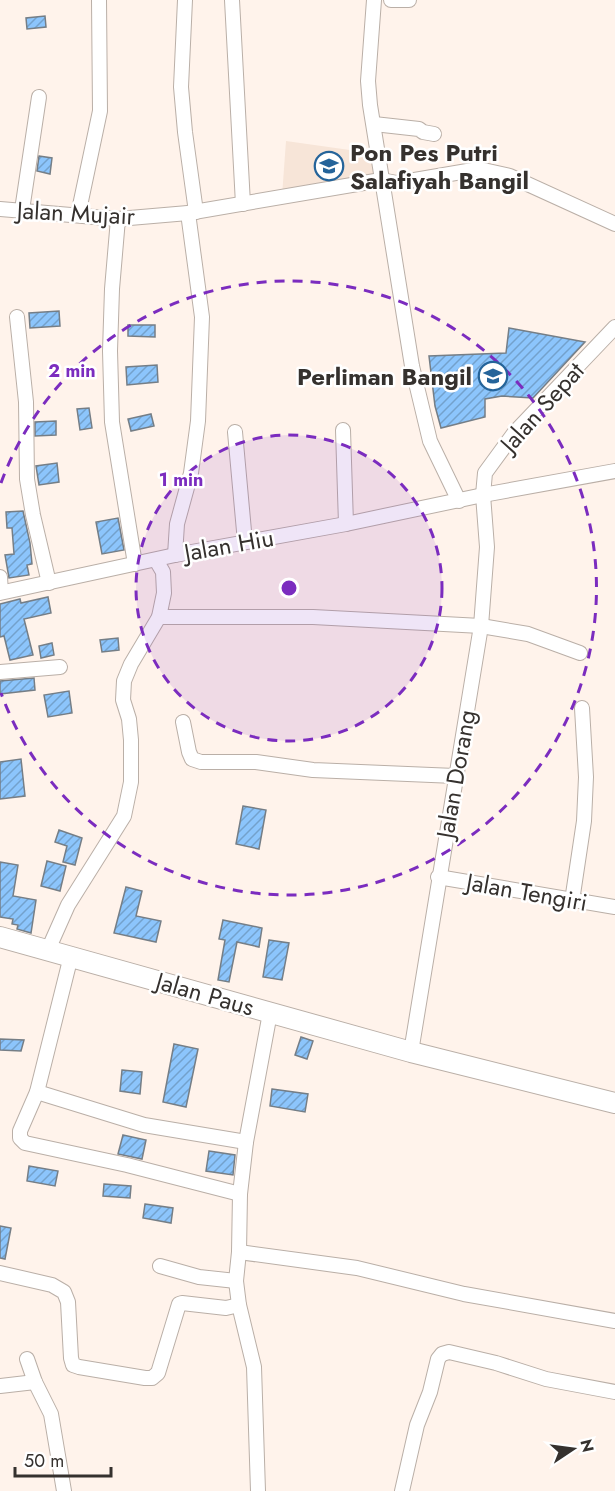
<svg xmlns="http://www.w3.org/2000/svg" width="615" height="1491" font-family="Jost,sans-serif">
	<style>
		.built { fill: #f7e5d8 }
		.building { fill: url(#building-hatch); stroke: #757e86; stroke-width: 1.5 }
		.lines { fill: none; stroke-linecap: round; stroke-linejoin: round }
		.street-casing { stroke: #baafa7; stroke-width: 16 }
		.secondary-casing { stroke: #baafa7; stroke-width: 22 }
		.street { stroke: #fff; stroke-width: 14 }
		.secondary { stroke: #fff; stroke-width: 20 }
		.ring { fill: none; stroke: #7b2cbf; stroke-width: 3; stroke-dasharray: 10 8 }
		.labels { text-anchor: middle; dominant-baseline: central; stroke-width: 5; stroke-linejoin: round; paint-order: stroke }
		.poi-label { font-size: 24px; font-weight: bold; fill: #35312e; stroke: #fff; text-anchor: start }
		.street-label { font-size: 24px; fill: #35312e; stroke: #fff }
		.centre { fill: #7b2cbf; stroke: #fff; stroke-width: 3 }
		.ring-label { font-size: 18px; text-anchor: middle; font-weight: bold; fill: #7b2cbf; stroke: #fff; stroke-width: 5; stroke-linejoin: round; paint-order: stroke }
	</style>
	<defs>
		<pattern id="building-hatch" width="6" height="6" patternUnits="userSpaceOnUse" patternTransform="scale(1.5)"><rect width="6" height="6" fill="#8cc5fc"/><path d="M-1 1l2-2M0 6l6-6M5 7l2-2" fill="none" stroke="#73a1cc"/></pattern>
	</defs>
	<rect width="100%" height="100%" fill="#fff3eb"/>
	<polygon class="built" points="286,141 371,153 375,180 282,196"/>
	<g class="building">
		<polygon points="45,16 46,27 27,29 26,18"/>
		<polygon points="39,156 52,158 50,174 37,171"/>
		<polygon points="59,311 60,326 30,328 29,313"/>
		<polygon points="128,325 155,325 155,337 128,336"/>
		<polygon points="509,328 585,342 533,398 502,396 485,399 485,417 441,428 435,406 429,356 506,353"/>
		<polygon points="157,365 158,382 127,385 126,367"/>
		<polygon points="89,408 92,428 80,430 77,409"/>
		<polygon points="151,414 154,426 131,431 128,419"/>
		<polygon points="56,421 56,435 35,436 35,422"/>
		<polygon points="57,463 59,482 39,485 36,466"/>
		<polygon points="23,511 30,543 32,564 27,565 29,575 9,578 5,555 14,554 12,528 7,528 6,512"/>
		<polygon points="118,518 124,550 102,554 96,522"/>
		<polygon points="48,597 51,613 24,619 33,655 10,660 4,636 0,637 0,604 20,599 21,603"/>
		<polygon points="118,638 119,650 102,652 100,640"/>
		<polygon points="52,643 54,655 41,658 39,646"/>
		<polygon points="34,678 35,690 0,694 0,681"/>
		<polygon points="69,691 72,713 48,717 44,695"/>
		<polygon points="21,759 25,796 0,799 0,762"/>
		<polygon points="243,806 266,810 259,849 236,844"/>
		<polygon points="59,830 82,838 75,865 63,862 67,846 55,842"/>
		<polygon points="47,861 66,866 60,891 41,886"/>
		<polygon points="0,862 18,865 13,896 36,900 31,933 17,929 18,925 12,924 13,919 0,917"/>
		<polygon points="126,887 142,891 136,916 161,921 156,942 114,933"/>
		<polygon points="223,920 262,928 259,947 237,942 229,982 218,980 225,940 219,939"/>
		<polygon points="269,940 289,943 282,980 263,977"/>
		<polygon points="301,1037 313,1041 307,1059 295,1055"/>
		<polygon points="0,1039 24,1040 21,1051 0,1050"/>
		<polygon points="174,1044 198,1049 186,1107 163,1102"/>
		<polygon points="122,1070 142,1072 140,1094 120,1091"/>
		<polygon points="272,1089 308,1094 305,1112 270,1106"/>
		<polygon points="123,1135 146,1140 142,1159 118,1154"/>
		<polygon points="209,1151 235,1155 233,1175 206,1171"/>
		<polygon points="29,1166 58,1171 55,1186 27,1181"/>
		<polygon points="104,1184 131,1186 130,1198 103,1196"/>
		<polygon points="145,1204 173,1208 171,1223 143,1218"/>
		<polygon points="0,1226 11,1228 5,1259 0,1258"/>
	</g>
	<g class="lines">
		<g class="street-casing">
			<g id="street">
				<polyline points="185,0 181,87 185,132 196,212"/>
				<polyline points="232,0 243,204"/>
				<polyline points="374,0 368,81 370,105 412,366 430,441 459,501"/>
				<polyline points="391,0 409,0"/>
				<polyline points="374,124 419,129 423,132 434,134"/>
				<polyline points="0,209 118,219 188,213 381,180 397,183 479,169 510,176 615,224"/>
				<polyline points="22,210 39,97"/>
				<polyline points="78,215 100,111 99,0"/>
				<polyline points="118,219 112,289 110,351 112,422 135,564"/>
				<polyline points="17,317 26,402 27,479 33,515 49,583"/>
				<polyline points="343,430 346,524"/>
				<polyline points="235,432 245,542"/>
				<polyline points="175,555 177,524 191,473 198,421 202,317 188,213"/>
				<polyline points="0,577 1,592"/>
				<polyline points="0,593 175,555 346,524 483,495 615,471"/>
				<polyline points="159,617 313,617 481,626 528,634 580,653"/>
				<polyline points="0,672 60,667"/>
				<polyline points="183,722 189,752 192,759 201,762 256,762 313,770 455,776"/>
				<polyline points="438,877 615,907"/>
				<polyline points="572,901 584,821 586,777 582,708"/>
				<polyline points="48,950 68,905 124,816 131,782 131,740 129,719 123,700 124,681 131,664 159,617 164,593 163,572 156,560"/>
				<polyline points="71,956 37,1092 20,1131 20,1138 25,1143 127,1165 240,1194"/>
				<polyline points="411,1052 481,626 487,547 483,495 485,473 515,432 615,327"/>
				<polyline points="37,1092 144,1125 246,1142"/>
				<polyline points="239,1252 357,1268 464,1294 615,1321"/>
				<polyline points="160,1266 199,1277 236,1281"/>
				<polyline points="0,1273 52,1285 64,1292 68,1302 71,1358 73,1365 79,1367 145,1378 152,1378 158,1373 179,1304 182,1303 226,1308 239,1305"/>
				<polyline points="27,1359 35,1382 51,1414 64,1491"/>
				<polyline points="0,1386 35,1382"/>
				<polyline points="258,1491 254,1367 239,1305 236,1281 239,1252 240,1194 246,1142 270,1013"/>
				<polyline points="402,1491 417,1425 430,1392 438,1359 442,1354 449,1352 496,1363 546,1379 615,1392"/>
			</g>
		</g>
		<g class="secondary-casing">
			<polyline id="secondary" points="0,937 411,1052 615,1103"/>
		</g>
		<use href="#street" class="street"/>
		<use href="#secondary" class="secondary"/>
	</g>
	<circle cx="289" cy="588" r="153" fill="#7b2cbf" fill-opacity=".12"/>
	<g class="ring">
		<circle cx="289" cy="588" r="153"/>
		<path d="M1 483A307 307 0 1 1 1 693"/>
	</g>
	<defs>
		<g id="school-ring" transform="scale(1.5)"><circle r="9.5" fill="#fff" stroke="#25649a" stroke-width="1.5"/><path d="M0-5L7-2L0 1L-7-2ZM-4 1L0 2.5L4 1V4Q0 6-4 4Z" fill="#25649a"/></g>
	</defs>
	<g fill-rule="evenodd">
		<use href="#school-ring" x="329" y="166"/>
		<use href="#school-ring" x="493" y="376"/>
	</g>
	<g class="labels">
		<g class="poi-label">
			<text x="350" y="152">Pon Pes Putri<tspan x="350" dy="28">Salafiyah Bangil</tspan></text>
			<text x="472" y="376" text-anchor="end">Perliman Bangil</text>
		</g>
		<g class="street-label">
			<text transform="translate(76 213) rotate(3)">Jalan Mujair</text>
			<text transform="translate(542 407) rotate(-48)">Jalan Sepat</text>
			<text transform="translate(229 545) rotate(-10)">Jalan Hiu</text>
			<text transform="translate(456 774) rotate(-80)">Jalan Dorang</text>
			<text transform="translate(527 892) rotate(10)">Jalan Tengiri</text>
			<text transform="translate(205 994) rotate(16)">Jalan Paus</text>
		</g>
	</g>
	<circle cx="289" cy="588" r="9" class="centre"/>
	<g class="ring-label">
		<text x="72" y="377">2 min</text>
		<text x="181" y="486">1 min</text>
	</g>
	<g transform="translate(573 1449) rotate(77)" stroke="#ffffff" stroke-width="4.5" paint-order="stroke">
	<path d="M0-4.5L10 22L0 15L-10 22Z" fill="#35312e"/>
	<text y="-9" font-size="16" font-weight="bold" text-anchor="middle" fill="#35312e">N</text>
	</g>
	<path d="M15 1467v9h96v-9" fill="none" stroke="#35312e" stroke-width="3"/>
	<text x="24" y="1467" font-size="18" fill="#35312e" stroke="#ffffff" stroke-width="4.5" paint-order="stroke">50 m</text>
</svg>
